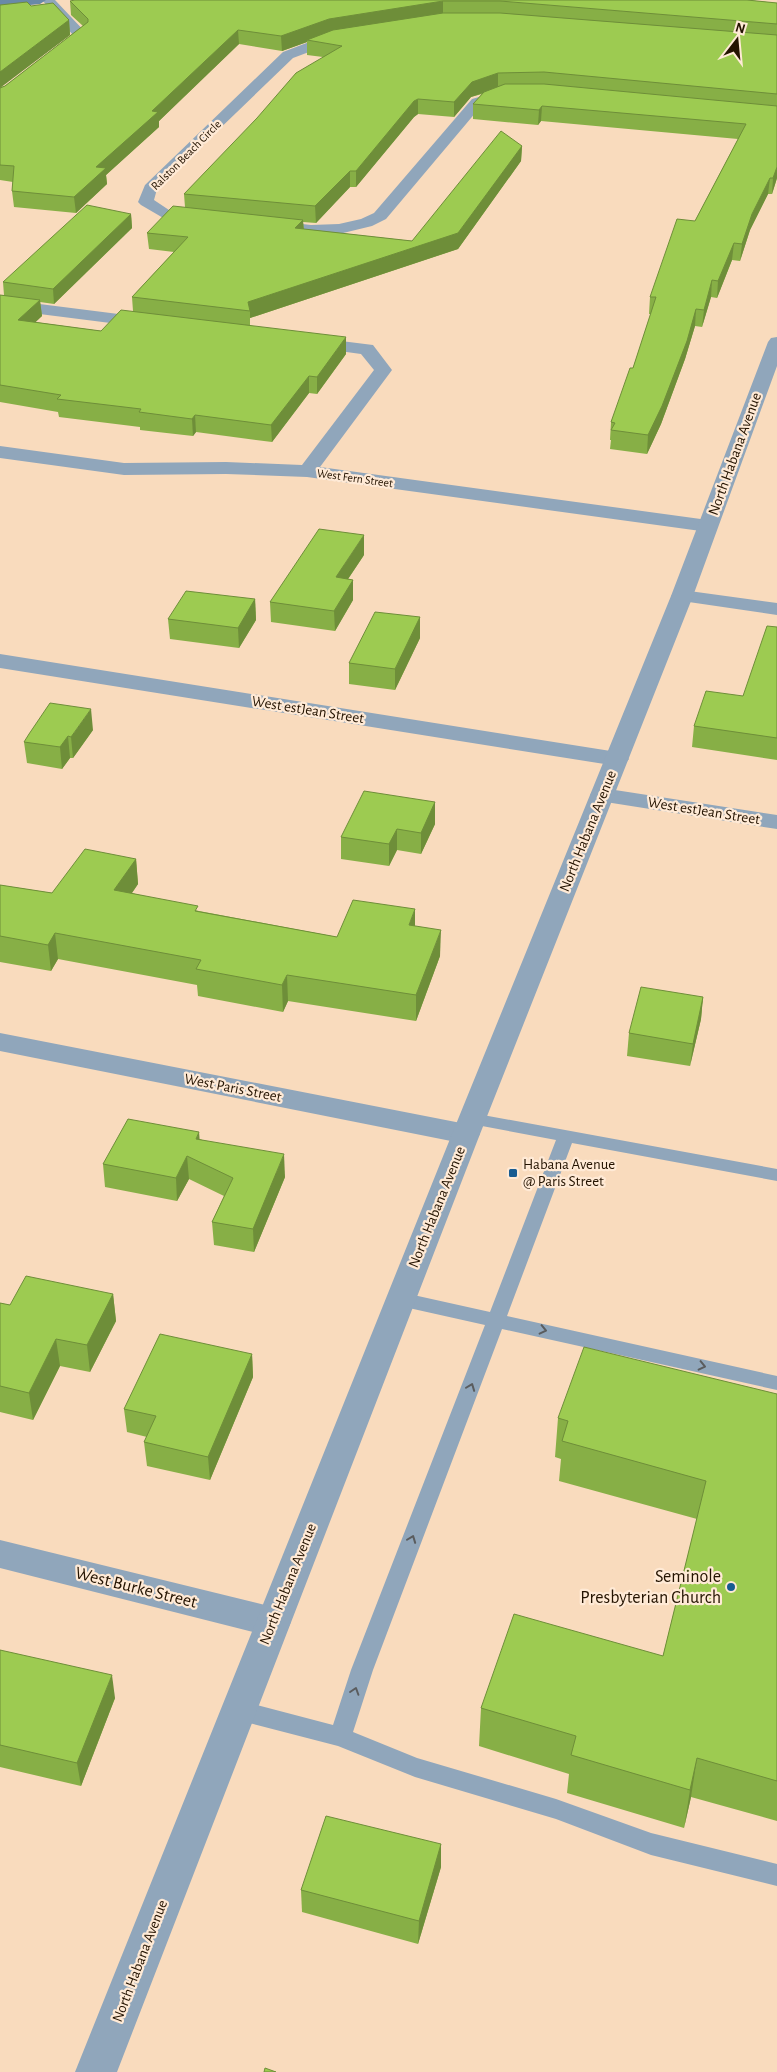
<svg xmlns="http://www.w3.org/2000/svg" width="777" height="2072" font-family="'Alegreya Sans',sans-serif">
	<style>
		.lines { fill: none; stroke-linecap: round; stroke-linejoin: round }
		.service { fill: #90a6bb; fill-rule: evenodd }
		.minor { fill: #90a6bb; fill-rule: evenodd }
		.tertiary { fill: #90a6bb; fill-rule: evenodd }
		.secondary { fill: #6989a8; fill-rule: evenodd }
		.wall { fill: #87af46 }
		.shaded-wall { fill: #6e8e39 }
		.building { fill: #9dcb51; stroke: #6e8e39 }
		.oneway { stroke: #5a5c5e }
		.poi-dot { fill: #185c91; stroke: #ffead6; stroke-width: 2 }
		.labels { text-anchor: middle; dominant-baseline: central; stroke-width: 4.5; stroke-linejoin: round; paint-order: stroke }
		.far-street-label { font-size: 12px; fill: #241301; stroke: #ffead6 }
		.street-label { font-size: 15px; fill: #241301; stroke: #ffead6 }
		.poi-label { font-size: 15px; fill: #241301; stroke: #ffead6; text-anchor: start }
		.near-poi-label { font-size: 18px; fill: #241301; stroke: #ffead6; text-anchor: end }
		.near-street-label { font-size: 18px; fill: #241301; stroke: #ffead6 }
	</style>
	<rect width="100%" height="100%" fill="#f9dbbd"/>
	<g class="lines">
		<polygon class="service" points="472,1113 777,1169 777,1181 572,1143 507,1316 777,1376 777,1390 502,1329 373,1670 353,1732 417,1758 556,1799 651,1833 777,1864 777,1886 651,1855 556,1819 415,1777 338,1746 238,1720 230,1717 227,1710 230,1703 238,1700 333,1725 351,1670 485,1325 400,1306 393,1304 391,1299 393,1294 400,1292 490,1312 556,1140 466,1123 464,1119 466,1115"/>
		<g class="minor">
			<polygon points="42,0 55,0 88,35 5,100 0,101 0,90 73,35"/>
			<polygon points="343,33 350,37 348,40 333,43 293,58 157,189 154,200 169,210 208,215 210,218 208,221 165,219 141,205 138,202 145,185 283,52 325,36"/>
			<polygon points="507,89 514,93 512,96 482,105 386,219 372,226 339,234 311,234 267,230 259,225 267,220 311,225 339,224 361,219 374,213 472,99"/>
			<polygon points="0,299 150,318 156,319 159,323 156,327 150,328 0,309"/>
			<polygon points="309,337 373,345 392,370 320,467 708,520 715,522 718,526 715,530 708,532 307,477 226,474 124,475 0,458 0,446 124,463 226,462 302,465 374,370 361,354 303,346 300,342 303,338"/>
			<polygon points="682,590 777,603 777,615 675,600 671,596 675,592"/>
			<polygon points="0,654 617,752 625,754 629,759 625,764 617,766 0,668"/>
			<polygon points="602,788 777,815 777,829 593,800 590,795 593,790"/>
			<polygon points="0,1033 466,1124 476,1127 480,1134 476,1141 466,1144 0,1051"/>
			<polygon points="0,1540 273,1607 286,1611 291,1622 286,1633 273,1637 0,1568"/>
		</g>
		<polygon class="tertiary" points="777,337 777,366 693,596 480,1134 117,2072 75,2072 452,1134 671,596 768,342 771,338"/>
		<polygon class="secondary" points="0,0 46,0 40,4 0,8"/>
	</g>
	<g class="wall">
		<polygon points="747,0 777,3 777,178 772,194 768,194 750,230 740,261 732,260 717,298 711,297 702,327 695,326 685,359 661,424 647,454 610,449 611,440 610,440 611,422 633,368 651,314 649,314 650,297 695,221 738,139 541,121 538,125 473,119 473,104 482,94 471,97 454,117 418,114 414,117 356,187 350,187 316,223 303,222 304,229 412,241 522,146 521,161 458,249 250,318 250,326 346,354 317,394 309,393 272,442 196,432 193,436 140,430 140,427 59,417 58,412 0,402 0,295 4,295 3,282 131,214 132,228 54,304 40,302 42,316 35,322 101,331 133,311 132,297 174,252 149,249 147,233 185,207 184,194 323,57 307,55 307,42 282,51 239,44 159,121 159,127 106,175 107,184 76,213 14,207 12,191 13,182 0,180 0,5 31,6 69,20 70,35 0,87 5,86 83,26 71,15 70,1"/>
		<polygon points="364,555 348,579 353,580 353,600 335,631 271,622 270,602"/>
		<polygon points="255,599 256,620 239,648 170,639 168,619"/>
		<polygon points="420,617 420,638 395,690 349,684 349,663"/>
		<polygon points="777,627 777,760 692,747 694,726 743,696"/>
		<polygon points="93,730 73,758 70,758 62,769 27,763 24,742"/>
		<polygon points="435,802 435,824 421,854 397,850 389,866 341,859 341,837"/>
		<polygon points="136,859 138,884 132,893 199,911 337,937 415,926 440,956 416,1021 288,1001 283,1012 198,996 197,985 58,959 51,971 0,962 0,885 52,893"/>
		<polygon points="703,997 701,1019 690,1066 627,1056 629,1033"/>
		<polygon points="200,1139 285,1177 254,1252 214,1245 212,1222 224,1196 189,1179 177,1201 105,1187 103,1164"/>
		<polygon points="113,1294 116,1321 90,1372 60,1366 33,1420 0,1412 0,1303 10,1305"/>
		<polygon points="252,1354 253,1377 210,1480 147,1466 144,1442 147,1437 127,1432 124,1409"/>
		<polygon points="777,1394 777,1821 691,1797 684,1828 567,1793 569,1774 479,1746 481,1708 663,1656 697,1519 559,1481 561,1459 555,1457 558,1418"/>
		<polygon points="0,1650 115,1698 81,1786 0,1767"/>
		<polygon points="441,1844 441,1867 418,1944 302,1912 301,1890"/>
	</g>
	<g class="shaded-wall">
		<polygon points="443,1 443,15 307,40 307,42 282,51 281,36 329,19"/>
		<polygon points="69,20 70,35 0,88 0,72"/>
		<polygon points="238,30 239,44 159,121 159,127 106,175 107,184 76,213 74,197 96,167 152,111"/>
		<polygon points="498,73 498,88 471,97 454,117 454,102 472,82"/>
		<polygon points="418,99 418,114 414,117 356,187 356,171 414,101"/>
		<polygon points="542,106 541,121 538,125 539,110"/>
		<polygon points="522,146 521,161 458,249 250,318 250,311 248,302 458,233"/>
		<polygon points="777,167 777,178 772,194 773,178"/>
		<polygon points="350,171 350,187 316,223 315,206"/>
		<polygon points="770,178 768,194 750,230 740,261 742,244 752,214"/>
		<polygon points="131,214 132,228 54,304 53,289"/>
		<polygon points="303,220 304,235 295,228"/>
		<polygon points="734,243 732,260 717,298 718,281"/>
		<polygon points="712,280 711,297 702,327 704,310"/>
		<polygon points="40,300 42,316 20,337 18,320"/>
		<polygon points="696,309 695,326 685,359 661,424 647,454 648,435"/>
		<polygon points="346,337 346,354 317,394 317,377"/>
		<polygon points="309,376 309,393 272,442 271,425"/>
		<polygon points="195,415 196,432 193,436 192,419"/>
		<polygon points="364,535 364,555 336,597 336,577"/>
		<polygon points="353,580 353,600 335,631 334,611"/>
		<polygon points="255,599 256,620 239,648 238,628"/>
		<polygon points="420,617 420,638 395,690 395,669"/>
		<polygon points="91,709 93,730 73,758 71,737"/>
		<polygon points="68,736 70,758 62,769 60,747"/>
		<polygon points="435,802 435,824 421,854 421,833"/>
		<polygon points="397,829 397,850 389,866 389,844"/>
		<polygon points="136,859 138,884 116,916 114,890"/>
		<polygon points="415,909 415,935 409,925"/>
		<polygon points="441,930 440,956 416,1021 416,995"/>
		<polygon points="55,933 58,959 51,971 48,945"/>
		<polygon points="287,975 288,1001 283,1012 282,985"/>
		<polygon points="703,997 701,1019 690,1066 693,1044"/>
		<polygon points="199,1132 201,1155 198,1162 196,1139"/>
		<polygon points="284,1154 285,1177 254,1252 253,1229"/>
		<polygon points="187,1156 189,1179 177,1201 176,1178"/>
		<polygon points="113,1294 116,1321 90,1372 87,1345"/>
		<polygon points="56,1339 60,1366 33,1420 29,1393"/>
		<polygon points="252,1354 253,1377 210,1480 208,1457"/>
		<polygon points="112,1675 115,1698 81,1786 77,1763"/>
		<polygon points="697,1758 691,1797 684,1828 690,1790"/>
		<polygon points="441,1844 441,1867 418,1944 419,1921"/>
	</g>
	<g class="building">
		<polygon points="75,0 747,0 777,3 777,24 500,1 443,1 329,19 281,36 238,30 152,111 158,112 96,167 106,168 74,197 12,191 14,166 0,165 0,88 5,86 88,22 88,19 70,1"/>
		<polygon points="27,2 31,6 53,3 69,20 0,72 0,5"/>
		<polygon points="443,13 500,13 777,35 777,94 544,72 498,73 472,82 454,102 418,99 414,101 356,171 350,171 315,206 184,194 257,118 296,73 342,46 307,40 333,30"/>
		<polygon points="505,84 544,84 777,106 777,167 773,178 770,178 752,214 742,244 734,243 718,281 712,280 704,310 696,309 687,341 662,406 648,435 611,430 615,423 611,422 630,368 633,368 656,297 650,297 677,219 695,221 746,124 542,106 539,110 473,104 484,92"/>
		<polygon points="501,131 522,146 458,233 248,302 250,311 132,297 188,237 147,233 173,206 303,220 295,228 412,241"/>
		<polygon points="87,205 131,214 53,289 3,282"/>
		<polygon points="0,295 40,300 18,320 101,331 121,310 346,337 317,377 309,376 271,425 195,415 192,419 139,412 141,409 57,399 61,395 0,385"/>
		<polygon points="319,529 364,535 336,577 353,580 334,611 270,602"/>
		<polygon points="186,591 255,599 238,628 168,619"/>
		<polygon points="375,612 420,617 395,669 349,663"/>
		<polygon points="767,626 777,627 777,738 694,726 706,691 743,696"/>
		<polygon points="50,703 91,709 71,737 68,736 60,747 24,742 29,734"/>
		<polygon points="364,791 435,802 421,833 397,829 389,844 341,837"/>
		<polygon points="85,849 136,859 114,890 198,906 195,911 337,937 353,900 415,909 409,925 441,930 416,995 287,975 282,985 196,969 201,960 55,933 48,945 0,936 0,885 52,893"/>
		<polygon points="641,987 703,997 693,1044 629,1033"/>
		<polygon points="128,1119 199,1132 196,1139 284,1154 253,1229 212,1222 233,1178 187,1156 176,1178 103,1164"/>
		<polygon points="26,1276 113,1294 87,1345 56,1339 29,1393 0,1386 0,1303 10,1305"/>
		<polygon points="160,1334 252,1354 208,1457 144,1442 156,1416 124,1409"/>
		<polygon points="584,1347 777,1394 777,1781 697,1758 690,1790 571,1755 576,1736 481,1708 514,1614 663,1656 706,1481 562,1441 568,1421 558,1418"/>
		<polygon points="0,1650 112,1675 77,1763 0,1745"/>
		<polygon points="326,1816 441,1844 419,1921 301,1890"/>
		<polygon points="265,2068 276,2072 264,2072"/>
	</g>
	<defs><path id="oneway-chevron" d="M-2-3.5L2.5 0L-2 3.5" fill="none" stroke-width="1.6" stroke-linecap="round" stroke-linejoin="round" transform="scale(1.25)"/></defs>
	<g class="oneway">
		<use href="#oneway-chevron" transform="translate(543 1330) rotate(13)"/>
		<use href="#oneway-chevron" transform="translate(702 1366) rotate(13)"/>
		<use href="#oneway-chevron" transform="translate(471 1387) rotate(-69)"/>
		<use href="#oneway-chevron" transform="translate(412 1539) rotate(-69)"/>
		<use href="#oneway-chevron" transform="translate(355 1691) rotate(-72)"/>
	</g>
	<g class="poi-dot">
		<rect x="508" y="1168" width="10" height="10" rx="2.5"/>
		<circle cx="731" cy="1587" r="5"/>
	</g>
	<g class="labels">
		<g class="far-street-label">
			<text transform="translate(186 155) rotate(-45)">Ralston Beach Circle</text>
			<text transform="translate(355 478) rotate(8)">West Fern Street</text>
		</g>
		<g class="street-label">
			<text transform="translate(735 454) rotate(-70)">North Habana Avenue</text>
			<text transform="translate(308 710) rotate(9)">West estJean Street</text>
			<text transform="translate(704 811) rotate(9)">West estJean Street</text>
			<text transform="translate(588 831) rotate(-68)">North Habana Avenue</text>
			<text transform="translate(233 1088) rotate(11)">West Paris Street</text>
			<text transform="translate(437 1207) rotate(-68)">North Habana Avenue</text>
			<text transform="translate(288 1584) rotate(-68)">North Habana Avenue</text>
			<text transform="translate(140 1961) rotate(-69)">North Habana Avenue</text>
		</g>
		<g class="poi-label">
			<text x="523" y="1164">Habana Avenue<tspan x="523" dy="17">@ Paris Street</tspan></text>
		</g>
		<g class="near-poi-label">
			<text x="721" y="1577">Seminole<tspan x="721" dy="21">Presbyterian Church</tspan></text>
		</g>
		<g class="near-street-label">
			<text transform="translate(136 1588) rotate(14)">West Burke Street</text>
		</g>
	</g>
	<g transform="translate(737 40) rotate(16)" stroke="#ffead6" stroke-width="4" paint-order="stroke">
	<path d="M0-4L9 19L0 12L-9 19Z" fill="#241301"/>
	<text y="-8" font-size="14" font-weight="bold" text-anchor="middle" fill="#241301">N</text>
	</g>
</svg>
